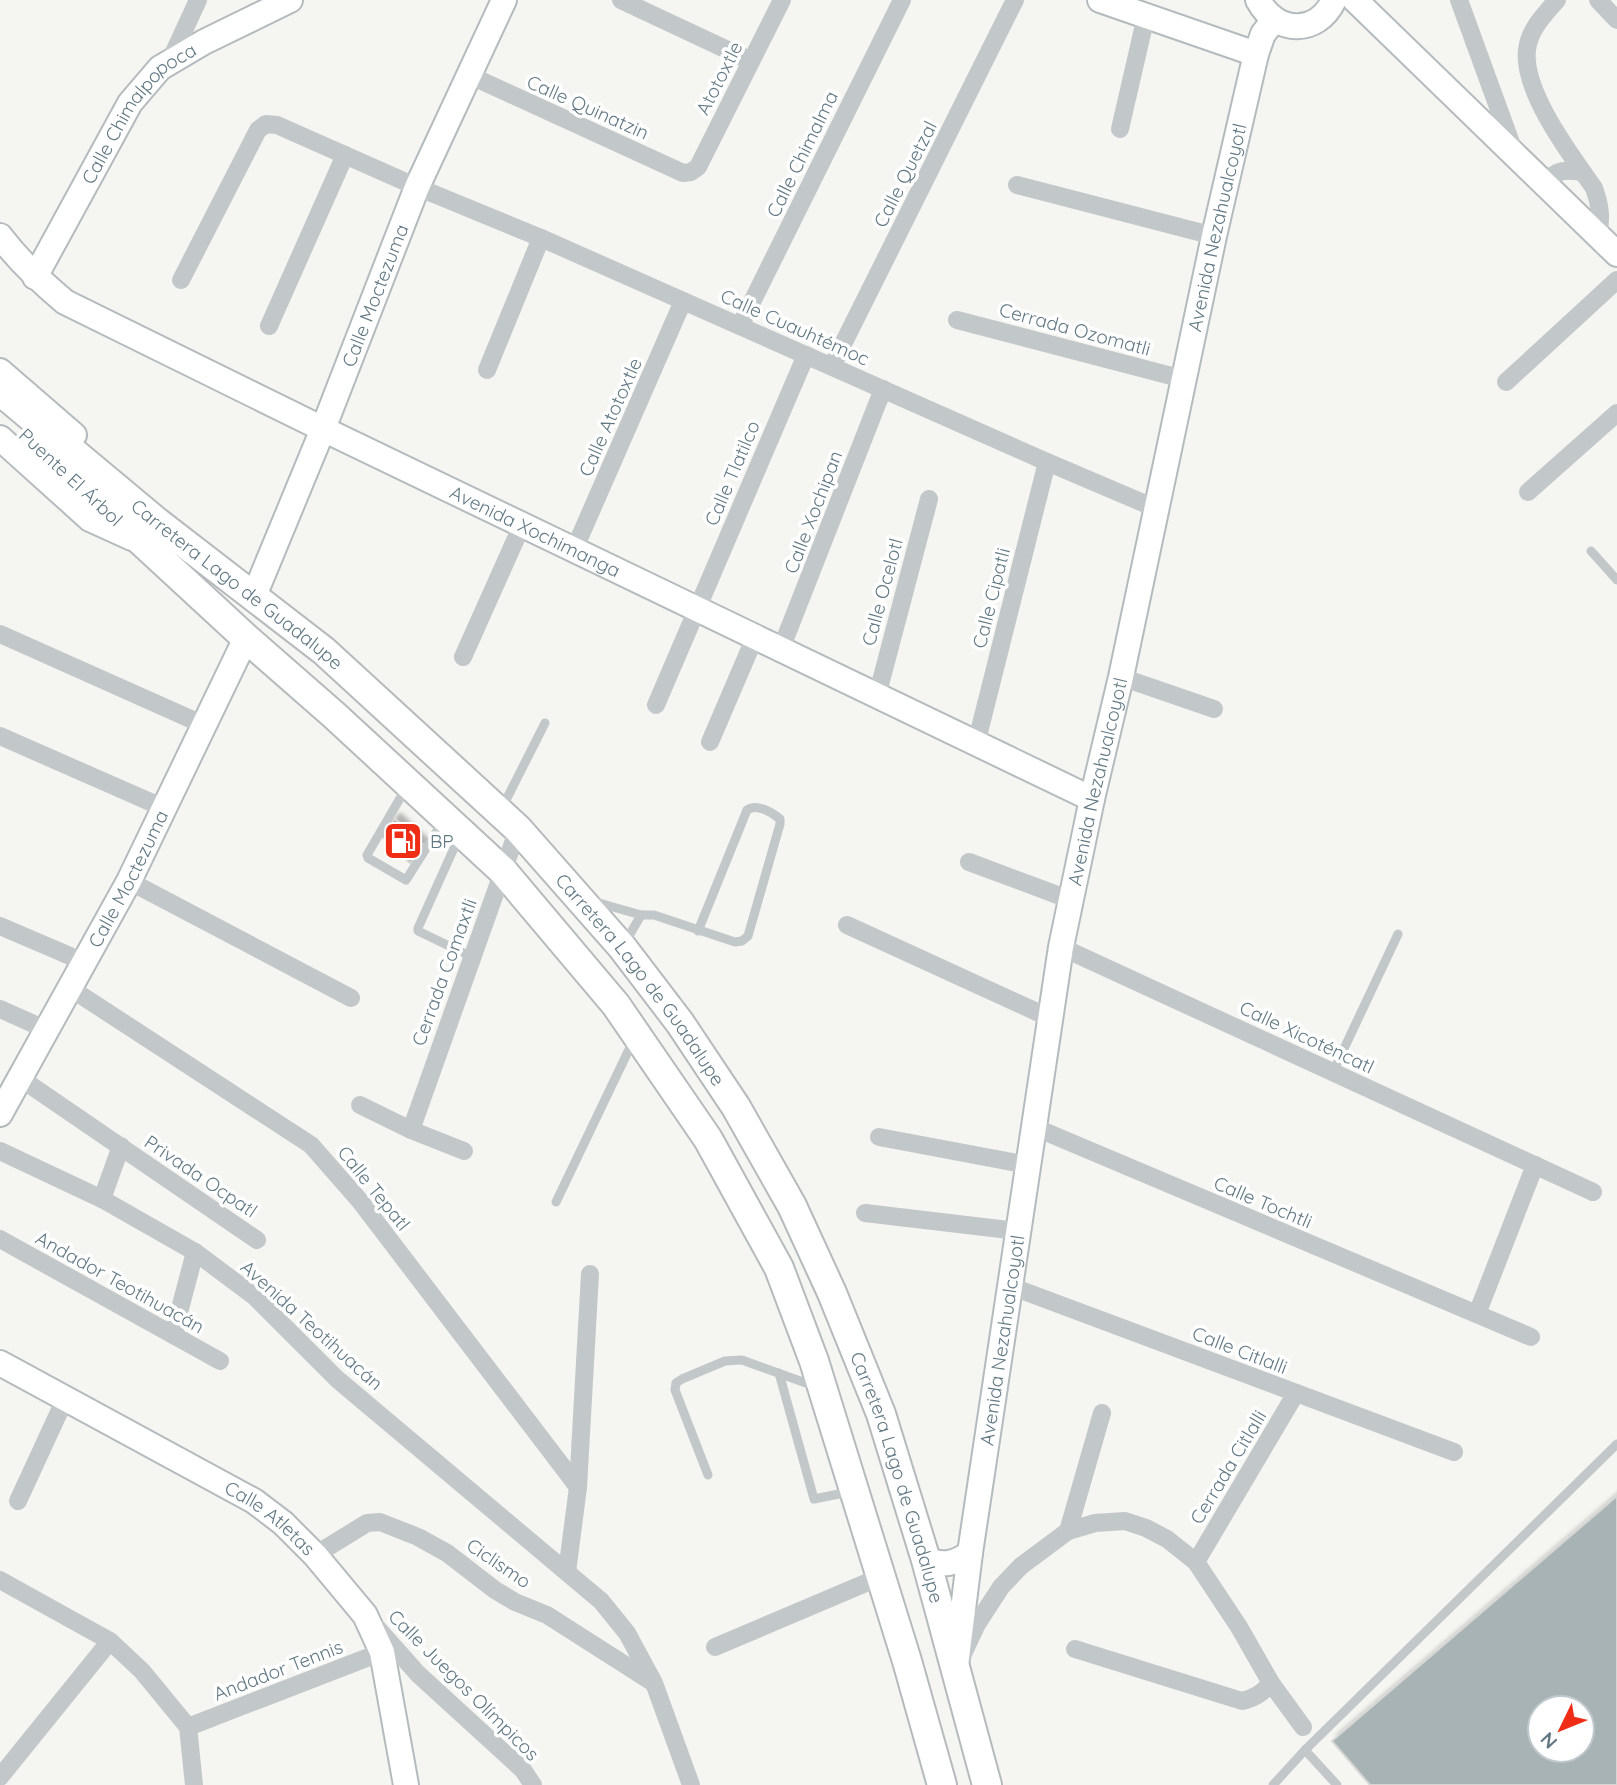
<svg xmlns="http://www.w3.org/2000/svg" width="1617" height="1785" font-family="Quicksand,sans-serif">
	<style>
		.building { fill: #a8b3b6; stroke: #d6d6d4; stroke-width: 2; fill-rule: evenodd; filter: url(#shadow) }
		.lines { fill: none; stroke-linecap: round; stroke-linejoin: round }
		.secondary-casing { stroke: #b4bbbe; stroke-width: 28 }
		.primary-casing { stroke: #b5babd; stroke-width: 32 }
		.lane { stroke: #c2c7c9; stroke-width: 9 }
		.street { stroke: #c2c7c9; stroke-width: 18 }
		.secondary { stroke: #fff; stroke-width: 24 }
		.primary { stroke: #fff; stroke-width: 28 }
		.labels { text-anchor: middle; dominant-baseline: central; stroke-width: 7; stroke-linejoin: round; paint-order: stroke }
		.street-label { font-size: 19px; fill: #627984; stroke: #fff }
		.poi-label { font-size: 19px; fill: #627984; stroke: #fff; text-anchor: start }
	</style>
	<defs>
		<filter id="shadow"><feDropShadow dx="5.5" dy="-5.5" stdDeviation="2" flood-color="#0004"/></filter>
	</defs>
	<rect width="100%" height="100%" fill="#f5f5f1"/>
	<g class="building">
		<polygon points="395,819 425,847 410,863 380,835"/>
		<path d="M1617 1496V1785H1370L1332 1741ZM1540 1708H1582V1750H1540Z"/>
	</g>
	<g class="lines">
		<g class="secondary-casing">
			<g id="secondary">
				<polyline points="1100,0 1256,54"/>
				<path d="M1258 0C1276 34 1317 36 1334 0"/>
				<polyline points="1355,0 1617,254"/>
				<path id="s1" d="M0 236C19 261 40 281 65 302L323 429 1092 799"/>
				<path id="s2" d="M35 277 130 103 160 68 204 42 290 0"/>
				<polyline points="0,371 74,435"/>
				<polyline points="0,438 90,519 132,538"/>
				<path id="s3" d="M254 596 323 429 417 187 504 0"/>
				<path id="s4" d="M0 1114 129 881 246 638"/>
				<path id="s5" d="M0 1363 254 1501 283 1523 315 1555 365 1615 382 1652 406 1785"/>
				<path d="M926 1560C944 1566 955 1564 970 1553"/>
				<path id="s6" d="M956 1666 970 1553 1061 947 1092 799 1121 677 1214 236 1256 54 1263 34 1274 20"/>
			</g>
		</g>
		<g class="primary-casing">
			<g id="primary">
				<path id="s7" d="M0 391 157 522 324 651 518 829 622 947 680 1023 736 1107 792 1206 832 1293 881 1414 926 1560 987 1785"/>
				<polyline points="36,444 246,638 334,715 503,871 616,1005 708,1139 779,1268 814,1361 907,1661 942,1785"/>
			</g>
		</g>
		<g class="lane">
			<polyline points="1591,551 1617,580"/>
			<polyline points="406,788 367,855 368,858 406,880 444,820"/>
			<polyline points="502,808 545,723"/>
			<polyline points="459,837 418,928 418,931 472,957"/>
			<path d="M592 901 641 915H654L735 942 742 941 748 936 780 824V819C772 812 756 803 747 810L698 931"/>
			<polyline points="625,943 641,915"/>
			<polyline points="1333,1072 1398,934"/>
			<polyline points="556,1202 634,1039"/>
			<polyline points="779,1373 814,1499 849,1492"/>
			<polyline points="708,1475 675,1390 676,1383 682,1379 725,1361 742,1360 817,1387"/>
			<polyline points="1305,1750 1337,1785"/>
			<polyline points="1273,1785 1305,1750 1617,1444"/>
		</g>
		<g class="street">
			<polyline points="621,0 751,61"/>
			<polyline points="1459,0 1514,151"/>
			<path d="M1557 0C1544 15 1529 30 1527 50 1522 91 1571 155 1594 188 1600 205 1602 218 1598 235"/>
			<polyline points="1598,0 1617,20"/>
			<polyline points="169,63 198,0"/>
			<polyline points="469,75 683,173 691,172 698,167 782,0"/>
			<polyline points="1120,129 1146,16"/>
			<path d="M1544 183C1557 170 1564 169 1582 172"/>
			<polyline points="1017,185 1214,236"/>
			<polyline points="181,280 258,130 266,124 277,125 417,187 541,238 1047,462 1155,508"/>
			<polyline points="957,320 1183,379"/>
			<polyline points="269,326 345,155"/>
			<polyline points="740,326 902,0"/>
			<polyline points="832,366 1015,0"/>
			<polyline points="487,370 541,238"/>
			<polyline points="1506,382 1617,280"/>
			<polyline points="1528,492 1617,413"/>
			<polyline points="574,550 683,301"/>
			<polyline points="0,634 204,725"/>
			<polyline points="781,649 883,389"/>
			<polyline points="463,657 522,525"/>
			<polyline points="1121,677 1214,709"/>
			<polyline points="877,696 929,499"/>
			<polyline points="656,705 806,355"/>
			<polyline points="0,736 164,808"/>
			<polyline points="710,742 755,637"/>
			<polyline points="976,744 1047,462"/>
			<polyline points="969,862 1071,900"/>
			<polyline points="129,881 351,998"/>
			<polyline points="847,925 1050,1018"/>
			<polyline points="0,926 84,962"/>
			<polyline points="1061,947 1593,1192"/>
			<polyline points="70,988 311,1145 360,1201 578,1487"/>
			<polyline points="0,1009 47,1030"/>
			<polyline points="20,1078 257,1240"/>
			<polyline points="360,1105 411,1130 464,1151"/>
			<polyline points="1034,1127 1531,1337"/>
			<polyline points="411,1130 518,829"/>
			<polyline points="879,1137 1028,1165"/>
			<polyline points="0,1151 102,1199 195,1252 254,1296 337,1379 601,1601 627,1633 654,1683 691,1785"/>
			<polyline points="102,1199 121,1146"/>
			<polyline points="865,1213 1018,1231"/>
			<polyline points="0,1239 220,1361"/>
			<polyline points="1010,1286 1454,1452"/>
			<polyline points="1477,1314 1535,1165"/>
			<polyline points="173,1335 195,1252"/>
			<polyline points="18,1501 66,1397"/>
			<polyline points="1068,1531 1102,1413"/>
			<polyline points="315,1555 367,1523 380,1522 418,1537 447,1553 495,1590 515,1602 547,1615 652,1682"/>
			<polyline points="1196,1562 1296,1393"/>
			<polyline points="567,1572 578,1487 590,1274"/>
			<polyline points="0,1580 110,1641 142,1671 188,1727 194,1785"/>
			<polyline points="378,1629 418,1674 523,1770 533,1785"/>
			<polyline points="715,1647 880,1577"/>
			<path d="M1075 1649 1242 1701C1255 1698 1262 1693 1271 1683"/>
			<polyline points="962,1656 977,1624 1001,1587 1021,1566 1068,1531 1095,1523 1125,1521 1146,1528 1167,1539 1196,1562 1239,1627 1271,1683 1303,1727"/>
			<polyline points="188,1727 382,1652"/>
			<polyline points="0,1777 110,1641"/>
		</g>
		<use href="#secondary" class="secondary"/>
		<use href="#primary" class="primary"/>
	</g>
	<defs>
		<g id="fuel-square" transform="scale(2.0125)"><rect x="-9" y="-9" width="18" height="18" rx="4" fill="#ef2c16" stroke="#fff"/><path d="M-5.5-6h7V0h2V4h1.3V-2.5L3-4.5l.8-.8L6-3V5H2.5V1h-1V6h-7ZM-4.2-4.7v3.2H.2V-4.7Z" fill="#fff"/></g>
	</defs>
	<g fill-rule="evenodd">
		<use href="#fuel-square" x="403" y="841"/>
	</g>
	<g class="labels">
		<g class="street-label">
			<text transform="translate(719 78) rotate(-63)">Atotoxtle</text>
			<text transform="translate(588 107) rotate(24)">Calle Quinatzin</text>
			<text stroke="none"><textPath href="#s2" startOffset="196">Calle Chimalpopoca</textPath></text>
			<text transform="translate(802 154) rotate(-64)">Calle Chimalma</text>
			<text transform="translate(905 174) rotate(-63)">Calle Quetzal</text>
			<text stroke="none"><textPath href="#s6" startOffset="1463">Avenida Nezahualcoyotl</textPath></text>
			<text stroke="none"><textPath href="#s3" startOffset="324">Calle Moctezuma</textPath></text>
			<text transform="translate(795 327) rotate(24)">Calle Cuauhtémoc</text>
			<text transform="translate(1075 329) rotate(15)">Cerrada Ozomatli</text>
			<text transform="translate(610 417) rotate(-66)">Calle Atotoxtle</text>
			<text transform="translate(732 473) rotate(-67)">Calle Tlatilco</text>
			<text transform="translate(71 477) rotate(43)">Puente El Árbol</text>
			<text transform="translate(813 512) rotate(-69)">Calle Xochipan</text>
			<text stroke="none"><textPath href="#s1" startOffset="616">Avenida Xochimanga</textPath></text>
			<text stroke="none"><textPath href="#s7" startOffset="306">Carretera Lago de Guadalupe</textPath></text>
			<text transform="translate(882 592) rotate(-75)">Calle Ocelotl</text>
			<text transform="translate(991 598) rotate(-76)">Calle Cipatli</text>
			<text stroke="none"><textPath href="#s6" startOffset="896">Avenida Nezahualcoyotl</textPath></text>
			<text stroke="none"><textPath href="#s4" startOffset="268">Calle Moctezuma</textPath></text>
			<text transform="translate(444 972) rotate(-70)">Cerrada Comaxtli</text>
			<text stroke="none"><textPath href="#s7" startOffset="873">Carretera Lago de Guadalupe</textPath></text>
			<text transform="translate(1307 1037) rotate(25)">Calle Xicoténcatl</text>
			<text transform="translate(201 1176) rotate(34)">Privada Ocpatl</text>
			<text transform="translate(374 1188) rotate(51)">Calle Tepatl</text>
			<text transform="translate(1263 1202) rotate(23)">Calle Tochtli</text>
			<text transform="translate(120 1282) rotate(29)">Andador Teotihuacán</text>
			<text transform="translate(312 1325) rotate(42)">Avenida Teotihuacán</text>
			<text stroke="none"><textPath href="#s6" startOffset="329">Avenida Nezahualcoyotl</textPath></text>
			<text transform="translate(1240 1350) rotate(21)">Calle Citlalli</text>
			<text transform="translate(1228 1467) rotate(-59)">Cerrada Citlalli</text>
			<text stroke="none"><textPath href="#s7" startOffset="1438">Carretera Lago de Guadalupe</textPath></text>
			<text stroke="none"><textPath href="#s5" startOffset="312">Calle Atletas</textPath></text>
			<text transform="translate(499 1563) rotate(34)">Ciclismo</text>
			<text transform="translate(278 1670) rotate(-21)">Andador Tennis</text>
			<text transform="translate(464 1685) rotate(45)">Calle Juegos Olímpicos</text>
		</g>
		<g class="poi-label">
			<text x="430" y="841">BP</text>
		</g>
	</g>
	<g transform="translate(1561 1729) rotate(227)"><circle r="33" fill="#ffffff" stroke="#c0c9ce" stroke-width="2"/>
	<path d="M0-5L12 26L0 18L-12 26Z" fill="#ef2c16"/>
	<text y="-10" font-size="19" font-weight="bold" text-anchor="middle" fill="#627984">N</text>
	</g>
</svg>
